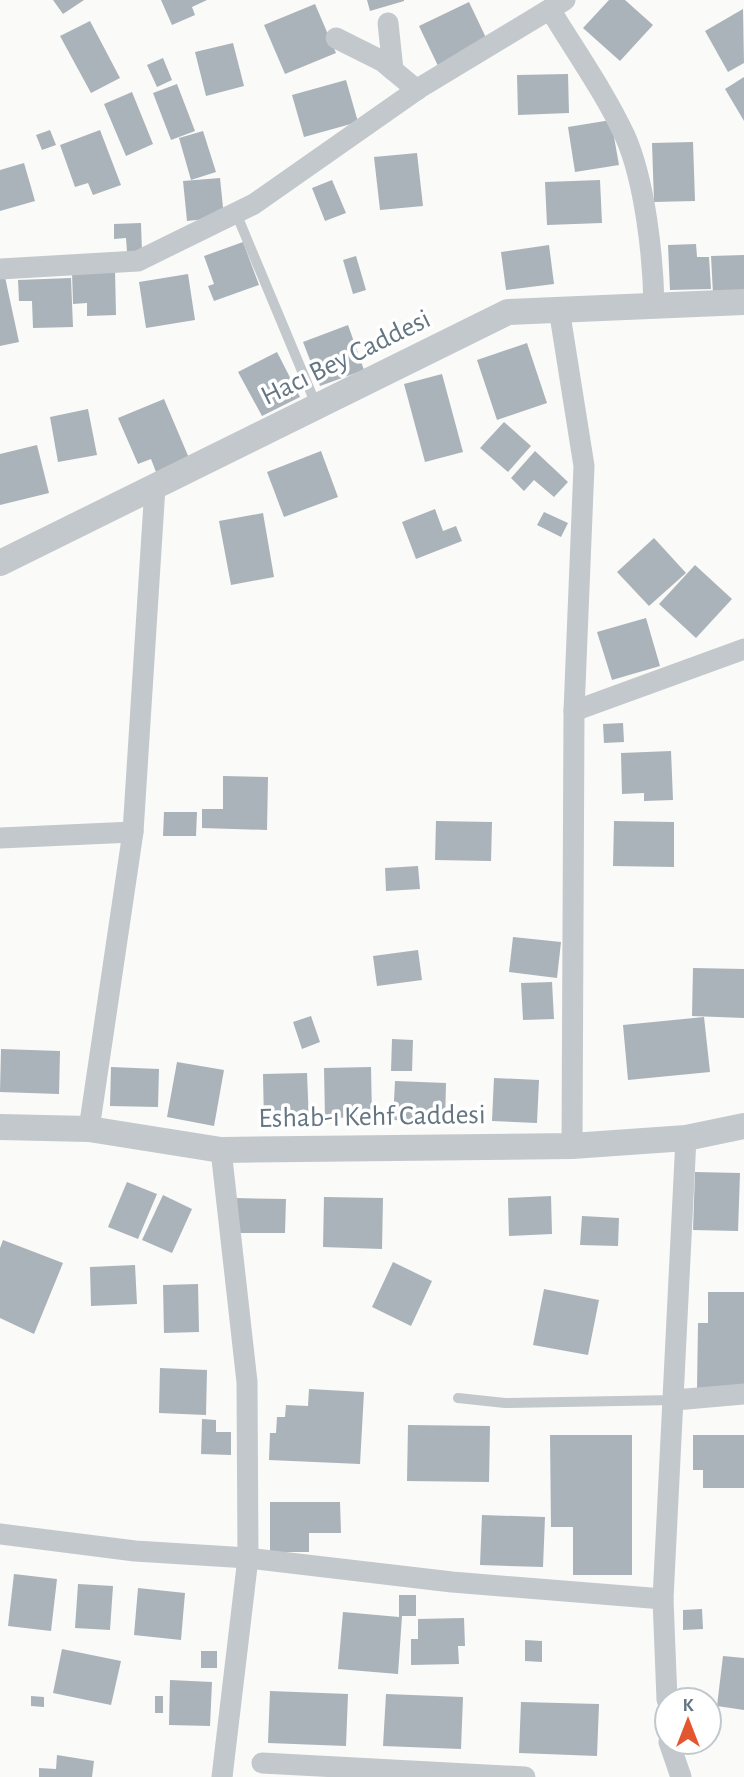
<svg xmlns="http://www.w3.org/2000/svg" width="744" height="1777" font-family="'Alegreya Sans',sans-serif">
	<style>
		.building { fill: #aab3b9 }
		.lines { fill: none; stroke-linecap: round; stroke-linejoin: round }
		.service { stroke: #c3c8cc; stroke-width: 10 }
		.minor { stroke: #c3c8cc; stroke-width: 21 }
		.tertiary { stroke: #c3c8cc; stroke-width: 26 }
		.labels { text-anchor: middle; dominant-baseline: central; stroke-width: 7; stroke-linejoin: round; paint-order: stroke }
		.street-label { font-size: 28px; fill: #657683; stroke: #fff }
	</style>
	<rect width="100%" height="100%" fill="#fafaf8"/>
	<g class="building">
		<polygon points="53,0 84,0 63,14"/>
		<polygon points="161,0 207,0 192,7 195,15 172,25"/>
		<polygon points="367,0 404,0 404,1 370,11"/>
		<polygon points="609,0 625,0 653,25 620,61 583,28"/>
		<polygon points="469,2 489,44 439,68 419,26"/>
		<polygon points="315,4 336,53 285,74 264,25"/>
		<polygon points="743,9 744,63 728,72 705,31"/>
		<polygon points="90,21 120,78 91,93 60,36"/>
		<polygon points="233,43 244,86 206,96 195,52"/>
		<polygon points="163,58 172,80 157,87 147,65"/>
		<polygon points="568,74 569,113 518,115 517,75"/>
		<polygon points="744,77 744,121 725,89"/>
		<polygon points="346,80 358,122 304,137 292,95"/>
		<polygon points="177,84 195,131 171,140 153,93"/>
		<polygon points="132,92 153,144 126,156 104,104"/>
		<polygon points="611,120 619,165 575,172 568,127"/>
		<polygon points="50,130 56,145 42,150 36,135"/>
		<polygon points="100,130 121,185 93,195 88,183 75,187 60,145"/>
		<polygon points="203,131 216,172 191,180 179,138"/>
		<polygon points="693,142 695,201 654,202 652,143"/>
		<polygon points="417,153 423,206 380,210 374,157"/>
		<polygon points="24,163 35,201 0,211 0,170"/>
		<polygon points="220,178 224,217 187,221 183,181"/>
		<polygon points="332,180 346,213 325,221 312,188"/>
		<polygon points="600,180 602,223 547,225 545,182"/>
		<polygon points="141,223 142,252 127,252 126,238 114,239 114,224"/>
		<polygon points="243,242 259,285 214,301 208,286 214,284 204,256"/>
		<polygon points="696,244 697,257 709,257 711,289 670,290 668,245"/>
		<polygon points="549,245 554,284 506,290 501,252"/>
		<polygon points="744,255 744,294 713,294 711,256"/>
		<polygon points="356,256 366,290 353,294 343,260"/>
		<polygon points="115,270 116,315 87,316 87,303 73,304 72,272"/>
		<polygon points="188,274 195,320 146,328 139,282"/>
		<polygon points="5,277 19,342 0,346 0,278"/>
		<polygon points="71,278 73,327 33,328 32,301 19,301 18,280"/>
		<polygon points="348,325 364,370 320,386 303,342"/>
		<polygon points="527,343 547,403 497,420 477,360"/>
		<polygon points="277,352 300,397 262,416 238,372"/>
		<polygon points="442,374 463,452 425,462 404,384"/>
		<polygon points="164,399 189,458 156,472 151,459 138,464 118,418"/>
		<polygon points="88,409 97,455 58,462 50,417"/>
		<polygon points="504,422 531,446 508,472 480,448"/>
		<polygon points="37,445 49,493 0,505 0,454"/>
		<polygon points="321,451 338,497 284,517 267,472"/>
		<polygon points="535,451 568,482 554,497 534,480 524,491 511,478"/>
		<polygon points="435,509 443,531 456,526 462,541 416,559 402,522"/>
		<polygon points="544,512 568,523 561,537 537,525"/>
		<polygon points="263,513 274,577 231,585 219,521"/>
		<polygon points="654,538 686,573 649,606 617,572"/>
		<polygon points="695,565 732,599 696,638 659,604"/>
		<polygon points="646,618 660,666 612,680 597,632"/>
		<polygon points="623,723 624,742 604,743 603,724"/>
		<polygon points="671,751 673,800 644,801 644,793 622,794 621,753"/>
		<polygon points="223,776 268,777 267,830 202,828 202,809 223,809"/>
		<polygon points="164,812 197,812 196,836 163,836"/>
		<polygon points="436,821 492,822 491,861 435,860"/>
		<polygon points="614,821 674,822 674,867 613,866"/>
		<polygon points="418,866 420,889 386,891 385,868"/>
		<polygon points="513,937 561,942 557,978 509,972"/>
		<polygon points="418,950 422,980 377,986 373,956"/>
		<polygon points="693,968 744,969 744,1018 692,1016"/>
		<polygon points="552,982 554,1019 523,1020 521,983"/>
		<polygon points="311,1016 320,1042 302,1049 293,1022"/>
		<polygon points="704,1017 710,1072 628,1080 623,1025"/>
		<polygon points="392,1039 413,1040 412,1071 391,1071"/>
		<polygon points="1,1049 60,1051 59,1094 0,1092"/>
		<polygon points="177,1062 224,1070 214,1126 167,1117"/>
		<polygon points="111,1067 159,1069 158,1107 110,1106"/>
		<polygon points="371,1067 372,1117 325,1118 324,1068"/>
		<polygon points="307,1073 309,1123 264,1125 263,1074"/>
		<polygon points="494,1078 539,1080 537,1123 492,1121"/>
		<polygon points="395,1081 446,1083 445,1122 393,1120"/>
		<polygon points="695,1172 740,1173 738,1231 693,1230"/>
		<polygon points="127,1182 157,1194 138,1239 108,1227"/>
		<polygon points="163,1195 192,1209 172,1253 142,1240"/>
		<polygon points="551,1196 552,1234 509,1236 508,1198"/>
		<polygon points="324,1197 383,1198 382,1249 323,1247"/>
		<polygon points="234,1198 286,1199 285,1233 233,1233"/>
		<polygon points="582,1216 619,1218 618,1246 580,1245"/>
		<polygon points="3,1240 63,1263 34,1334 0,1318 0,1248"/>
		<polygon points="393,1262 432,1281 411,1326 372,1307"/>
		<polygon points="135,1265 137,1304 91,1306 90,1267"/>
		<polygon points="198,1284 199,1332 164,1333 163,1285"/>
		<polygon points="544,1289 599,1300 588,1355 533,1345"/>
		<polygon points="708,1292 744,1292 744,1390 697,1389 698,1323 708,1323"/>
		<polygon points="160,1368 207,1370 206,1415 159,1413"/>
		<polygon points="309,1389 364,1392 360,1464 269,1460 270,1433 276,1433 277,1417 285,1417 286,1405 308,1406"/>
		<polygon points="202,1419 216,1420 216,1432 231,1432 231,1455 201,1454"/>
		<polygon points="408,1425 490,1426 489,1482 407,1481"/>
		<polygon points="550,1435 632,1435 632,1575 573,1575 573,1527 551,1527"/>
		<polygon points="693,1435 744,1435 744,1488 703,1488 703,1470 693,1470"/>
		<polygon points="270,1502 340,1502 341,1533 309,1533 309,1552 270,1552"/>
		<polygon points="482,1515 545,1517 543,1567 480,1565"/>
		<polygon points="14,1574 57,1579 51,1631 8,1626"/>
		<polygon points="78,1584 113,1586 110,1630 75,1628"/>
		<polygon points="138,1588 185,1593 181,1640 134,1635"/>
		<polygon points="399,1595 416,1595 416,1616 402,1616 398,1674 338,1669 343,1612 399,1617"/>
		<polygon points="702,1609 703,1629 683,1630 683,1610"/>
		<polygon points="464,1618 465,1646 458,1646 459,1664 411,1665 411,1639 418,1639 418,1619"/>
		<polygon points="525,1640 542,1641 542,1662 525,1661"/>
		<polygon points="62,1649 121,1661 111,1705 53,1693"/>
		<rect x="201" y="1651" width="16" height="17"/>
		<polygon points="723,1656 744,1658 744,1710 717,1706"/>
		<polygon points="170,1680 212,1682 210,1726 169,1725"/>
		<polygon points="270,1691 348,1694 346,1746 268,1743"/>
		<polygon points="386,1694 463,1697 461,1749 383,1746"/>
		<polygon points="31,1696 44,1697 44,1707 31,1706"/>
		<rect x="155" y="1696" width="8" height="17"/>
		<polygon points="521,1702 599,1704 597,1756 519,1753"/>
		<polygon points="57,1755 94,1761 92,1777 39,1777 39,1768 56,1769"/>
	</g>
	<g class="lines">
		<g class="service">
			<polyline points="236,213 317,407"/>
			<polyline points="458,1398 505,1403 675,1400"/>
		</g>
		<g class="minor">
			<path d="M551 11C576 52 605 93 625 136 645 181 653 256 654 305"/>
			<polyline points="388,23 393,70"/>
			<polyline points="336,38 382,61 417,90"/>
			<polyline points="0,269 138,261 254,204 421,87 565,0"/>
			<polyline points="559,309 584,466 574,711 572,1146"/>
			<polyline points="574,711 744,649"/>
			<polyline points="0,838 133,832"/>
			<polyline points="89,1129 133,832 155,487"/>
			<polyline points="221,1150 247,1382 248,1558 222,1777"/>
			<polyline points="675,1400 744,1394"/>
			<polyline points="0,1534 135,1551 248,1558 452,1582 663,1599"/>
			<polyline points="667,1700 663,1599 686,1138"/>
			<polyline points="669,1742 681,1777"/>
			<polyline points="262,1763 525,1777"/>
		</g>
		<g class="tertiary">
			<polyline points="0,563 508,312 744,302"/>
			<polyline points="0,1127 89,1129 221,1150 572,1146 686,1138 744,1126"/>
		</g>
	</g>
	<g class="labels">
		<g class="street-label">
			<text transform="translate(346 358) rotate(-26)">Hacı Bey Caddesi</text>
			<text transform="translate(372 1117) rotate(-1)">Eshab-ı Kehf Caddesi</text>
		</g>
	</g>
	<g transform="translate(688 1721)"><circle r="33" fill="#ffffff" stroke="#c1c8cd" stroke-width="2"/>
	<path d="M0-5L12 26L0 18L-12 26Z" fill="#e4572e"/>
	<text y="-10" font-size="19" font-weight="bold" text-anchor="middle" fill="#657683">K</text>
	</g>
</svg>
